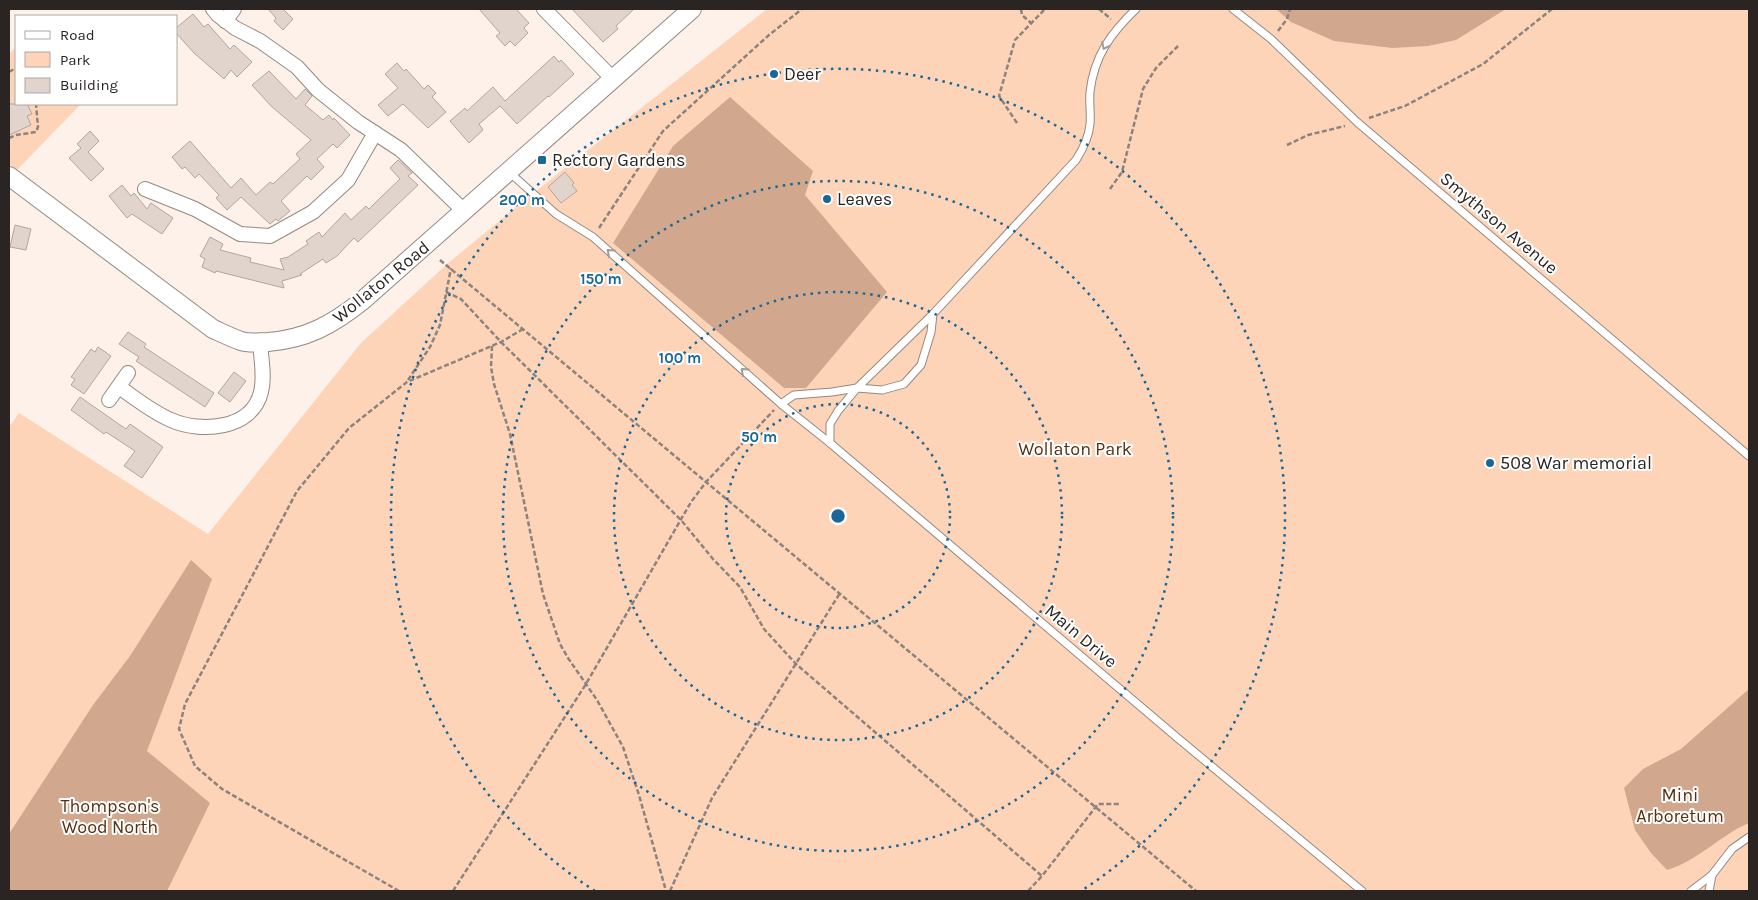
<svg xmlns="http://www.w3.org/2000/svg" width="1758" height="900" font-family="Karla,sans-serif">
	<style>
		.green { fill: #fed4b8 }
		.forest { fill: #d1a88d }
		.building { fill: #e0d4cc; stroke: #b2a69f }
		.lines { fill: none; stroke-linecap: round; stroke-linejoin: round }
		.service-casing { stroke: #948982; stroke-width: 9 }
		.minor-casing { stroke: #948982; stroke-width: 16 }
		.tertiary-casing { stroke: #948982; stroke-width: 20 }
		.path { stroke: #8c837e; stroke-width: 2.5; stroke-dasharray: 5 2.5; stroke-linecap: butt }
		.service { stroke: #fff; stroke-width: 7 }
		.minor { stroke: #fff; stroke-width: 14 }
		.tertiary { stroke: #fff; stroke-width: 18 }
		.oneway { stroke: #9f9d9c }
		.ring { fill: none; stroke: #196799; stroke-width: 2.5; stroke-dasharray: 2.5 5 }
		.poi-dot { fill: #196799; stroke: #fff; stroke-width: 2 }
		.labels { text-anchor: middle; dominant-baseline: central; stroke-width: 4; stroke-linejoin: round; paint-order: stroke }
		.poi-label { font-size: 18px; fill: #2a2522; stroke: #fff; text-anchor: start }
		.street-label { font-size: 18px; fill: #2a2522; stroke: #fff }
		.park-label { font-size: 18px; fill: #583010; stroke: #fff }
		.centre { fill: #196799; stroke: #fff; stroke-width: 2.5 }
		.ring-label { font-size: 15px; text-anchor: middle; font-weight: bold; fill: #196799; stroke: #fff; stroke-width: 4; stroke-linejoin: round; paint-order: stroke }
	</style>
	<rect width="100%" height="100%" fill="#fef1e9"/>
	<g class="green">
		<polygon points="767,9 1749,9 1749,891 9,891 9,427 19,413 208,534 361,343 447,264 531,195"/>
		<polygon points="14,49 16,52 16,104 81,104 17,170 9,164 9,54"/>
	</g>
	<g class="forest">
		<polygon points="1276,9 1506,9 1456,40 1428,46 1392,48 1334,41 1291,22"/>
		<polygon points="730,97 813,171 805,195 887,292 806,388 784,388 613,243 673,146"/>
		<polygon points="191,560 212,579 147,751 210,803 167,891 9,891 9,834 93,705 130,656"/>
		<path d="M1749 689V823C1720 835 1698 861 1667 870L1651 853 1635 830 1624 788 1643 769 1681 749Z"/>
	</g>
	<g class="building">
		<polygon points="268,9 283,9 293,19 283,30 274,21 276,18"/>
		<polygon points="479,9 516,9 529,23 524,28 528,33 515,46 510,41 505,46 496,36 500,33"/>
		<polygon points="572,9 634,9 616,26 618,29 603,42"/>
		<polygon points="193,14 204,27 208,24 230,49 234,45 252,62 237,77 231,70 224,79 194,53 176,33 176,28"/>
		<polygon points="554,56 559,62 561,60 574,74 549,97 548,96 517,124 500,106 479,124 483,130 469,143 450,121 465,108 467,111 493,87 505,101"/>
		<polygon points="397,63 404,71 406,69 424,89 428,85 436,93 432,97 446,112 428,128 403,104 388,116 378,105 398,88 385,74"/>
		<polygon points="269,71 296,99 305,89 312,96 305,105 323,120 329,115 333,120 334,118 350,135 337,148 333,144 317,159 324,167 311,180 307,176 281,201 290,211 278,221 276,219 270,224 241,197 227,210 216,198 219,195 199,174 195,178 185,167 182,169 172,157 190,141 231,188 241,178 256,195 270,182 273,184 300,159 296,154 311,140 271,106 252,85"/>
		<polygon points="9,104 27,104 32,114 27,116 31,125 9,135"/>
		<polygon points="90,131 99,141 88,152 104,169 91,181 69,158 81,148 77,144"/>
		<polygon points="398,160 412,173 408,176 418,185 358,242 354,238 337,256 326,263 323,259 300,274 302,275 282,281 284,288 216,271 215,273 202,267 205,259 200,256 210,237 223,244 220,250 251,258 250,262 284,270 280,259 288,257 308,244 306,241 319,232 322,237 345,213 351,220 366,206 369,209 379,199 400,179 390,168"/>
		<polygon points="565,172 574,183 572,185 577,191 561,203 548,187"/>
		<polygon points="122,185 131,196 134,193 147,209 151,203 173,218 162,234 132,214 127,218 109,196"/>
		<polygon points="15,225 31,229 26,250 10,247"/>
		<polygon points="128,332 146,344 144,347 214,393 205,407 136,361 139,357 119,344"/>
		<polygon points="98,347 111,356 84,394 71,385 75,379 71,377 91,349 95,352"/>
		<polygon points="234,372 246,381 230,402 218,393"/>
		<polygon points="80,397 126,429 130,424 163,447 142,478 124,466 135,451 106,432 104,434 71,410"/>
	</g>
	<g class="lines">
		<g class="service-casing">
			<g id="service">
				<polyline points="1233,9 1271,39 1357,122 1749,456"/>
				<polyline points="508,171 556,214 593,237 781,404 830,443 1180,740 1362,891"/>
				<path d="M781 404 794 395 832 392 857 388 933 314 1076 160C1083 149 1089 136 1090 124 1091 113 1089 103 1090 92 1094 56 1111 33 1136 9"/>
				<polyline points="830,443 830,424 838,411 857,388 882,390 904,384 921,365 931,332 933,314"/>
				<polyline points="1691,891 1712,875 1732,849 1749,837"/>
				<polyline points="1709,891 1712,875"/>
			</g>
		</g>
		<g class="minor-casing">
			<g id="minor">
				<polyline points="213,9 218,15 235,28 260,41 297,67 318,90 358,122 401,150 464,211"/>
				<polyline points="544,9 613,79"/>
				<polyline points="225,21 234,9"/>
				<polyline points="145,189 195,209 240,234 270,236 313,212 348,180 375,133"/>
				<path d="M119 387C135 398 152 412 171 420 200 433 252 430 261 392 265 377 261 358 260 342"/>
				<polyline points="109,400 128,373"/>
			</g>
		</g>
		<g class="tertiary-casing">
			<path id="tertiary" d="M9 176 213 329C222 333 232 338 241 341 250 344 259 342 268 342 306 339 332 325 362 301L692 9"/>
		</g>
		<g class="path">
			<polyline points="1021,9 1022,15 1031,23"/>
			<polyline points="1099,9 1111,19"/>
			<polyline points="1278,31 1287,19 1290,9"/>
			<polyline points="9,72 16,68"/>
			<polyline points="1369,118 1405,106 1483,64 1552,9"/>
			<polyline points="1017,123 999,96 1015,40 1045,9"/>
			<polyline points="9,138 16,135 36,132 38,127 36,104"/>
			<polyline points="1287,145 1308,135 1345,126"/>
			<polyline points="1110,189 1122,172 1143,89 1156,68 1178,46"/>
			<polyline points="599,228 663,131 769,35 802,9"/>
			<polyline points="440,260 1196,891"/>
			<polyline points="446,292 461,299 501,342 681,520 713,559 740,587 764,629 796,664 1042,876"/>
			<polyline points="492,346 491,367 494,384 510,434 543,594 560,644 568,658 597,700 623,747 639,795 666,891"/>
			<polyline points="408,380 430,347 440,325 451,268"/>
			<polyline points="399,891 222,789 195,766 179,729 185,704 297,491 349,428 407,382 501,342 523,329"/>
			<polyline points="453,891 586,684 691,502 706,482 774,410"/>
			<polyline points="670,891 712,798 840,593"/>
			<polyline points="1028,891 1042,876 1098,804 1120,804"/>
		</g>
		<use href="#service" class="service"/>
		<use href="#minor" class="minor"/>
		<use href="#tertiary" class="tertiary"/>
	</g>
	<defs><path id="oneway-chevron" d="M-2-3.5L2.5 0L-2 3.5" fill="none" stroke-width="1.6" stroke-linecap="round" stroke-linejoin="round" transform="scale(1.25)"/></defs>
	<g class="oneway">
		<use href="#oneway-chevron" transform="translate(1105 46) rotate(117)"/>
		<use href="#oneway-chevron" transform="translate(610 252) rotate(-138)"/>
		<use href="#oneway-chevron" transform="translate(744 371) rotate(-138)"/>
	</g>
	<g class="ring">
		<circle cx="838" cy="516" r="112"/>
		<circle cx="838" cy="516" r="224"/>
		<circle cx="838" cy="516" r="335"/>
		<path d="M595 891A447 447 0 1 1 1081 891"/>
	</g>
	<g class="poi-dot">
		<circle cx="774" cy="74" r="5"/>
		<rect x="537" y="155" width="10" height="10" rx="2.5"/>
		<circle cx="827" cy="199" r="5"/>
		<circle cx="1490" cy="463" r="5"/>
	</g>
	<g class="labels">
		<g class="poi-label">
			<text x="784" y="74">Deer</text>
			<text x="552" y="160">Rectory Gardens</text>
			<text x="837" y="199">Leaves</text>
			<text x="1500" y="463">508 War memorial</text>
		</g>
		<g class="street-label">
			<text transform="translate(1499 223) rotate(40)">Smythson Avenue</text>
			<text transform="translate(381 282) rotate(-39)">Wollaton Road</text>
			<text transform="translate(1081 636) rotate(40)">Main Drive</text>
		</g>
		<g class="park-label">
			<text x="1075" y="449">Wollaton Park</text>
			<text x="1680" y="795">Mini<tspan x="1680" dy="21">Arboretum</tspan></text>
			<text x="110" y="806">Thompson's<tspan x="110" dy="21">Wood North</tspan></text>
		</g>
	</g>
	<circle cx="838" cy="516" r="8" class="centre"/>
	<g class="ring-label">
		<text x="522" y="205">200 m</text>
		<text x="601" y="284">150 m</text>
		<text x="680" y="363">100 m</text>
		<text x="759" y="442">50 m</text>
	</g>
	<rect width="1758" height="900" fill="none" stroke="#2a2522" stroke-width="20"/>
	<rect x="15" y="15" width="162" height="90" fill="#ffffff" stroke="#aaa8a7"/>
	<rect x="25" y="31" width="25" height="8" fill="#ffffff" stroke="#aaa8a7"/>
	<text x="60" y="40" font-size="15" fill="#2a2522">Road</text>
	<rect x="25" y="52" width="25" height="15" fill="#fed4b8" stroke="#aaa8a7"/>
	<text x="60" y="65" font-size="15" fill="#2a2522">Park</text>
	<rect x="25" y="78" width="25" height="15" fill="#e0d4cc" stroke="#aaa8a7"/>
	<text x="60" y="90" font-size="15" fill="#2a2522">Building</text>
</svg>
